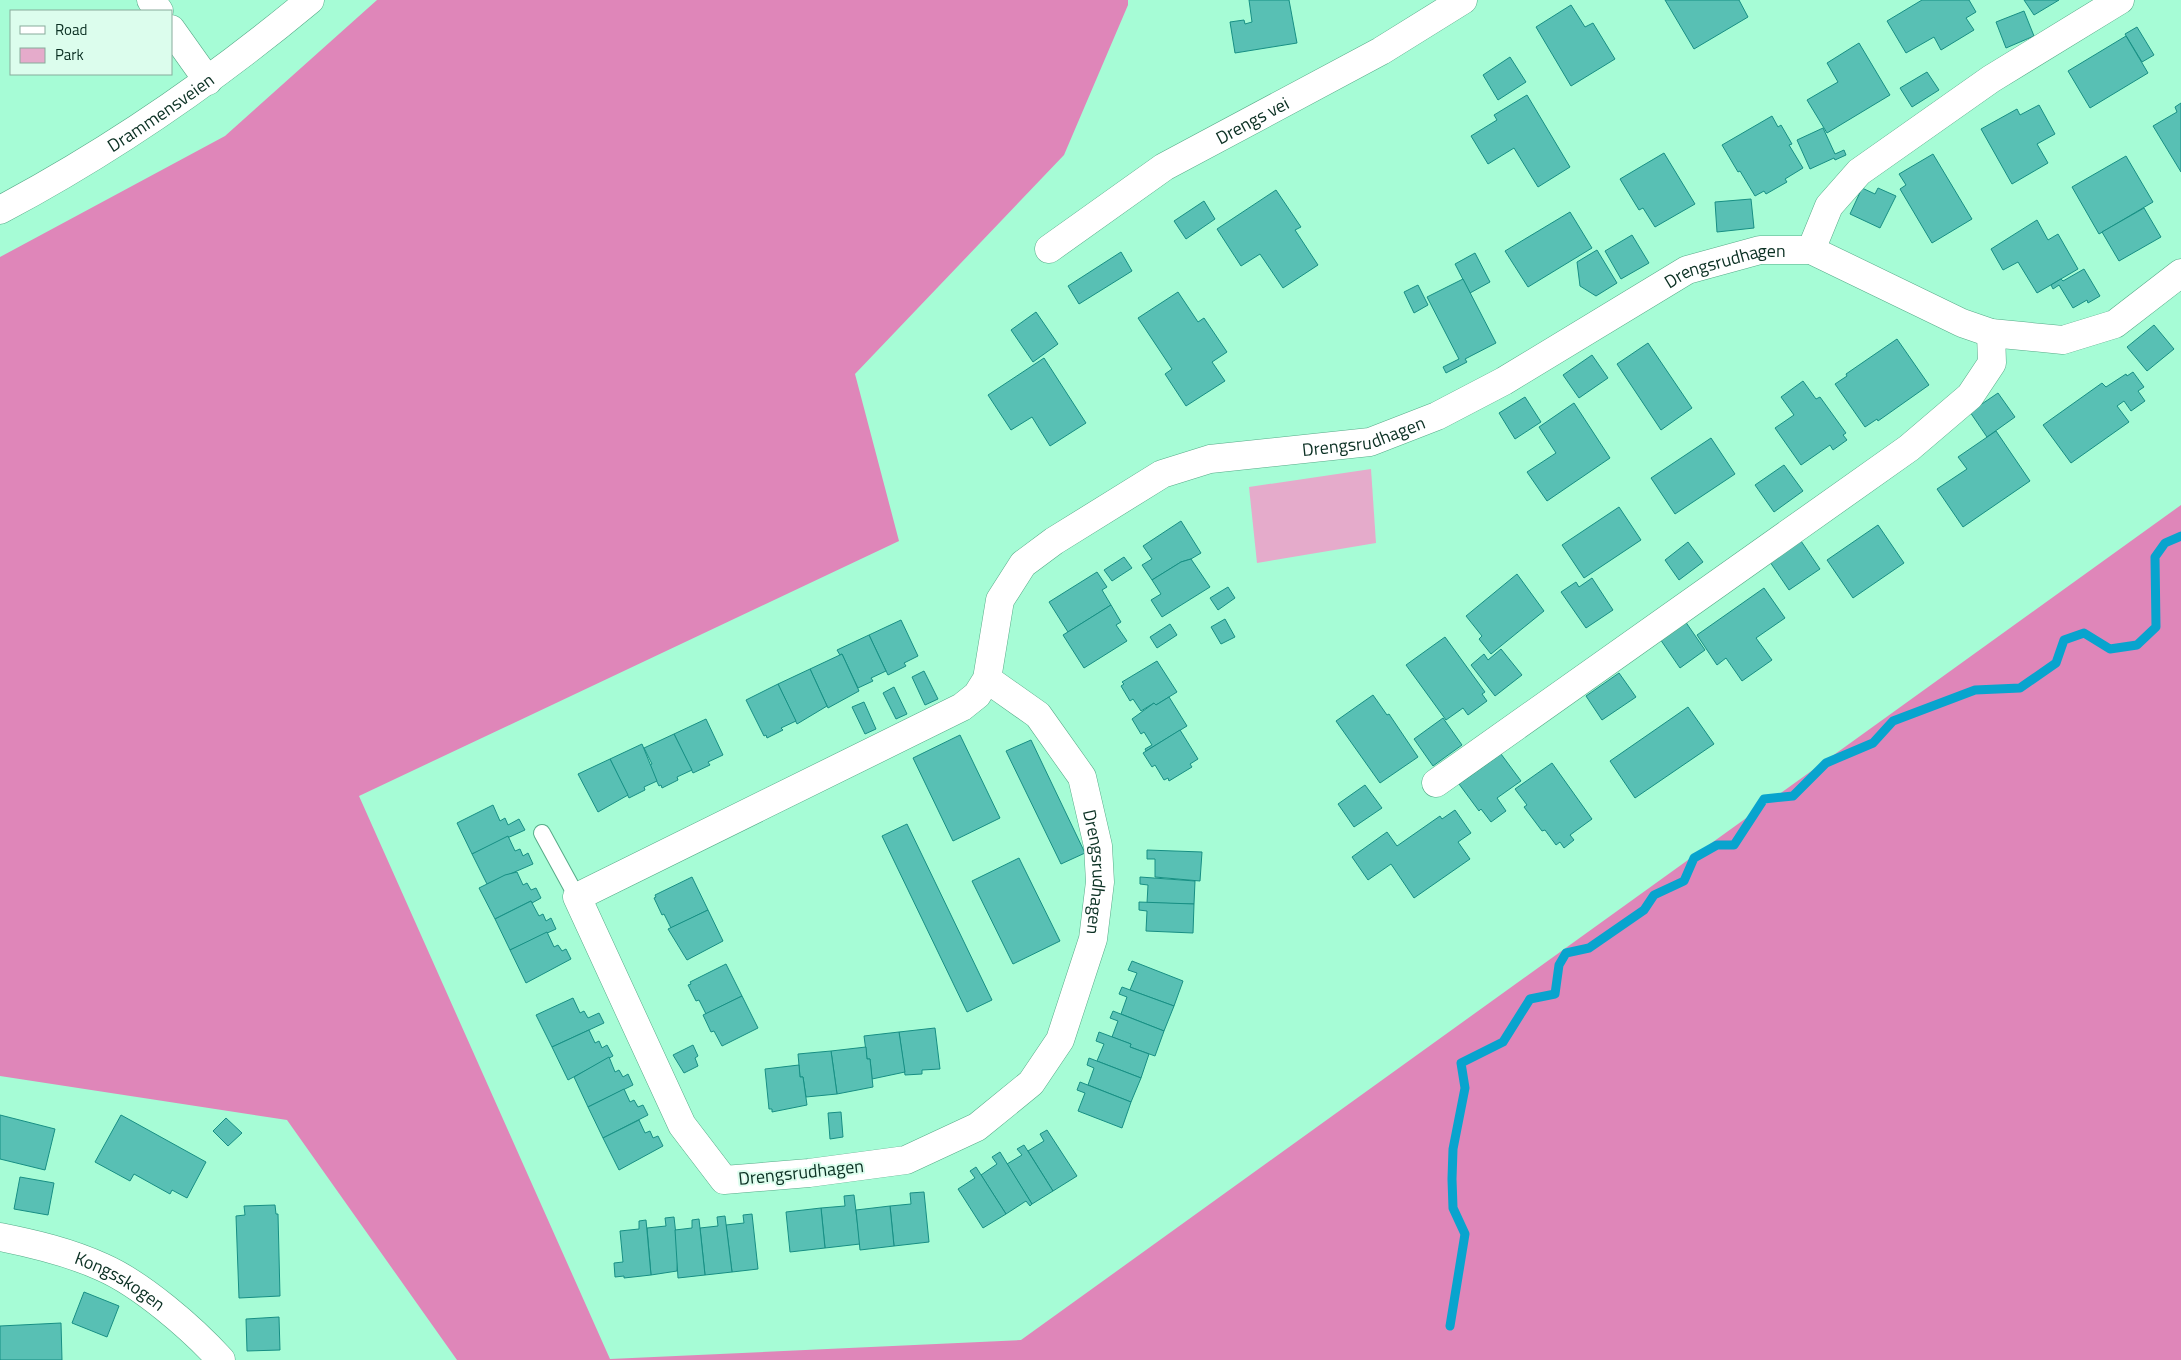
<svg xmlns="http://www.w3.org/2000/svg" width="2181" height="1360" font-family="'Titillium Web',sans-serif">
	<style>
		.green { fill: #e5abcb }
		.forest { fill: #df86b9 }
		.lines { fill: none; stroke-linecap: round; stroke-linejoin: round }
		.stream { stroke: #08a4ce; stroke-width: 9 }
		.building { fill: #58c0b4; stroke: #178f84 }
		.service-casing { stroke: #56ab88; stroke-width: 18 }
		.minor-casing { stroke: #56ab88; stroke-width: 29 }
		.secondary-casing { stroke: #56ab88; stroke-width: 29 }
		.service { stroke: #fff; stroke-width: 16 }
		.minor { stroke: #fff; stroke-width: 28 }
		.secondary { stroke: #fff; stroke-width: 28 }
		.labels { text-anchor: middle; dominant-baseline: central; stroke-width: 4; stroke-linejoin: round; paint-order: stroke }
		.street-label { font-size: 18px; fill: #0b3023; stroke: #dcfded }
	</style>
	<rect width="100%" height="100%" fill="#a6fcd6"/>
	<polygon class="green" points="1371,469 1376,543 1257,563 1249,487"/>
	<polygon class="forest" points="377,0 1128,0 1128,5 1064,155 855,374 899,541 359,796 610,1359 1021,1340 2181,505 2181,1360 457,1360 287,1120 0,1076 0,257 225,136"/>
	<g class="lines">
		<polyline class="stream" points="1450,1326 1465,1234 1453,1208 1452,1179 1453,1149 1465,1088 1461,1063 1503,1042 1530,999 1555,994 1559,965 1566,953 1589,948 1644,910 1654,895 1684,881 1694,858 1717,845 1734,845 1764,799 1793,796 1826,763 1873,743 1893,721 1975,690 2020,688 2056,663 2064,640 2084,633 2110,649 2137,645 2156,627 2155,557 2165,543 2181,536"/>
	</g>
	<g class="building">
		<polygon points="1249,0 1289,0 1297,43 1235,53 1230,22 1244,20 1245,24 1252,22"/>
		<polygon points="1665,0 1739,0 1748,17 1694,49"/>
		<polygon points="1922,0 1969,0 1976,12 1966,18 1974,30 1941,50 1934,37 1906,53 1887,21"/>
		<polygon points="2024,0 2059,0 2034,15"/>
		<polygon points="1571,5 1585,27 1593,23 1615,59 1571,86 1536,27"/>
		<polygon points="2024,11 2034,36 2006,48 1996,22"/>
		<polygon points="2137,27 2154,55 2142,62 2125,34"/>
		<polygon points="2126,36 2148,73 2090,108 2068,71"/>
		<polygon points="1859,43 1890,95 1827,133 1807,100 1838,82 1827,63"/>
		<polygon points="1510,57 1526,82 1498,100 1483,75"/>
		<polygon points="1927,72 1939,90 1912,107 1900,88"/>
		<polygon points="1527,95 1570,167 1538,187 1514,148 1488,164 1471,136 1497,120 1494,115"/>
		<polygon points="2181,103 2181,172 2153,126 2177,112 2175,107"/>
		<polygon points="2039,105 2055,134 2037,144 2048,163 2012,184 1981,129 2017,109 2020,115"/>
		<polygon points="1772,116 1778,127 1781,125 1792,144 1789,145 1803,168 1785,179 1787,182 1766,194 1764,191 1755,196 1740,171 1738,172 1722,145"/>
		<polygon points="1823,128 1835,154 1844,150 1846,155 1835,160 1834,158 1810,169 1797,140"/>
		<polygon points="1664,153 1695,204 1655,227 1643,208 1639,210 1620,179"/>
		<polygon points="1933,154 1972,219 1932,243 1900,189 1906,185 1899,174"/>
		<polygon points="2126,156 2153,202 2099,234 2072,187"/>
		<polygon points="1862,188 1875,194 1878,188 1896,196 1880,228 1850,214"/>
		<polygon points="1276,190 1301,227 1295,230 1318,265 1283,288 1260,254 1241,266 1217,229"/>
		<polygon points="1751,199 1754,228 1717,232 1715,202"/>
		<polygon points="1204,201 1215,219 1186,239 1174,221"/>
		<polygon points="2144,208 2161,237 2119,261 2102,232"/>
		<polygon points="1570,212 1592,248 1528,287 1505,251"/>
		<polygon points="2037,220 2048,240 2058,234 2078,269 2037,293 2018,262 2003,270 1991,249"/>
		<polygon points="1632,235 1649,263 1621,279 1605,251"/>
		<polygon points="1597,250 1617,283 1596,296 1580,286 1577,262"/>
		<polygon points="1121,252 1132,271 1079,304 1068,286"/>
		<polygon points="1475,253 1490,282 1470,293 1455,264"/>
		<polygon points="2084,269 2100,296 2088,303 2087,300 2073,308 2059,285 2053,289 2051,285 2061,279 2063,281"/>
		<polygon points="1463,279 1496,343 1465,359 1467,362 1446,373 1443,367 1459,359 1427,297"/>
		<polygon points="1418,285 1428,305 1414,313 1404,292"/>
		<polygon points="1178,292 1198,322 1204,318 1227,352 1212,362 1225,381 1186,406 1165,374 1172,369 1138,318"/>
		<polygon points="1036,312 1058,344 1033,362 1011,330"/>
		<polygon points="2154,325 2174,349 2147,371 2127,347"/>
		<polygon points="1897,339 1929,385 1878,421 1877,419 1865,427 1835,384 1847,376 1846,374"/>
		<polygon points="1648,343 1692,408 1661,430 1617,364"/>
		<polygon points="1592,355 1608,378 1579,398 1563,375"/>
		<polygon points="1044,358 1086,423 1050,446 1032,417 1011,430 988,395"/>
		<polygon points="2133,372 2144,387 2138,391 2145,401 2131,411 2124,401 2117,406 2129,422 2071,463 2043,425 2102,383 2106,387 2126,374 2127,376"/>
		<polygon points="1803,381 1816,399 1820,397 1846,433 1843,435 1847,440 1833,450 1830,445 1801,465 1775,428 1794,415 1781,397"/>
		<polygon points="1998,393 2015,417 1987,437 1970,412"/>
		<polygon points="1525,397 1541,422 1515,439 1499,413"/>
		<polygon points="1574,403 1610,458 1547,501 1527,472 1556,453 1539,427"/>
		<polygon points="1996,431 2030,481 1963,527 1937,489 1967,469 1958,457"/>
		<polygon points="1711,438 1735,474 1675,514 1651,478"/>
		<polygon points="1784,465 1803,491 1774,512 1755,485"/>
		<polygon points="1619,507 1641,540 1584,578 1562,545"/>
		<polygon points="1181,521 1201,553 1191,559 1181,562 1152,580 1142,565 1152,559 1143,546"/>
		<polygon points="1878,525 1904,563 1853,598 1827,560"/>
		<polygon points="1801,541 1820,569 1789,590 1770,562"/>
		<polygon points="1688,542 1703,562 1679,580 1665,560"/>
		<polygon points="1124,557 1132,568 1112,581 1104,570"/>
		<polygon points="1191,559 1210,587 1162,617 1151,600 1161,594 1152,580 1181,562"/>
		<polygon points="1097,572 1107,587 1102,590 1111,605 1068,632 1049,602"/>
		<polygon points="1517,574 1544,611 1491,654 1479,639 1482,636 1466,616"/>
		<polygon points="1592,578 1613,610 1586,628 1561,592 1576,582 1579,587"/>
		<polygon points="1228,587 1235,598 1218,610 1210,598"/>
		<polygon points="1764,588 1785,618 1756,638 1772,660 1742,681 1726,658 1717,665 1697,635"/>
		<polygon points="1111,605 1121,622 1116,625 1127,641 1084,668 1063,635"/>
		<polygon points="1225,619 1235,637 1221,644 1211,627"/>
		<polygon points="901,620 918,656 904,663 906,666 888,675 869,635"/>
		<polygon points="1685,621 1705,650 1680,668 1660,639"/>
		<polygon points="1170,624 1177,635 1157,648 1150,637"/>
		<polygon points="869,635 886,671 871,678 873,681 858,688 842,654 840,655 837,650"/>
		<polygon points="1445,637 1485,692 1482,694 1487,701 1468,715 1463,708 1446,720 1406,665"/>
		<polygon points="1501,649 1522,675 1495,696 1471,665 1484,654 1488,660"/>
		<polygon points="842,654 859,691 828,708 810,669"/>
		<polygon points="1157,661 1177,692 1156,705 1154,703 1141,711 1133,699 1130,701 1121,686 1124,684 1122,682"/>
		<polygon points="810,669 827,706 797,724 778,684"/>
		<polygon points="924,671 938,699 925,705 912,677"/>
		<polygon points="1619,673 1636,697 1602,720 1586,696"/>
		<polygon points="778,684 796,721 781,728 783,730 767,738 766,735 764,736 746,700"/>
		<polygon points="894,687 907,714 896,719 883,693"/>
		<polygon points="1373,695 1387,715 1389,714 1418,757 1380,783 1336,721"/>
		<polygon points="1169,697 1187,726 1146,751 1145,749 1152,745 1144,732 1141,734 1132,719 1154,703 1156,705"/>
		<polygon points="864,702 876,729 865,734 852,707"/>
		<polygon points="1688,707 1714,744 1635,798 1610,761"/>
		<polygon points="1443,718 1462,745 1433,766 1414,739"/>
		<polygon points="706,719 723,755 708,762 710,765 693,773 674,734"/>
		<polygon points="1180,730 1198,759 1190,764 1192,767 1169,781 1168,778 1164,780 1155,765 1152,767 1143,753"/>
		<polygon points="674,734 692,770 677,777 678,780 662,788 661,785 659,786 649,765 652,764 644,748"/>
		<polygon points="960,735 1000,818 953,841 913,758"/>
		<polygon points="1031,740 1085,853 1061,864 1006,751"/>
		<polygon points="642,744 657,781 644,787 645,790 629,798 610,759"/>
		<polygon points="1501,754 1521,781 1497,798 1506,811 1491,822 1481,809 1479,811 1459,784"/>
		<polygon points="610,759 628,795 598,812 578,774"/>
		<polygon points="1552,763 1592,819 1570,835 1574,840 1564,848 1560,842 1556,845 1545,830 1542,831 1524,807 1527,805 1515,789"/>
		<polygon points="1365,785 1382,808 1354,827 1338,804"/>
		<polygon points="493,805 500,821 505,818 508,825 519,819 525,830 472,854 457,823"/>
		<polygon points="1455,810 1471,833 1458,842 1470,859 1414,898 1391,864 1368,880 1352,857 1387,832 1397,846 1440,816 1442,819"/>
		<polygon points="907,824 992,1000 967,1012 882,836"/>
		<polygon points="508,836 515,851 520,849 523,856 528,853 533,864 487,884 472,854"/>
		<polygon points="1147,850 1202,852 1200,881 1155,877 1155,859 1147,859"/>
		<polygon points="1019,858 1060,941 1013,964 972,881"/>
		<polygon points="517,872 523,885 527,883 531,890 536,888 541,898 532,903 531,901 495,919 479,888 505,875"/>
		<polygon points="692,877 708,910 671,928 664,914 662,915 654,898 656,897 655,895"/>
		<polygon points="1140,877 1195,881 1194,904 1147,903 1148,885 1140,884"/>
		<polygon points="531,901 539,916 543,914 546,921 551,918 556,929 510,950 495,919"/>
		<polygon points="1139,902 1194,904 1193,933 1146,931 1147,911 1139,910"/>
		<polygon points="708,910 723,941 687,960 668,929"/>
		<polygon points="547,932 554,947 558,945 562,951 566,949 571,959 526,983 510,950"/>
		<polygon points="1132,961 1183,981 1174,1006 1130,990 1137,973 1128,970"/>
		<polygon points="726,964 742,996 706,1014 699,1000 696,1001 688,985 691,984 690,982"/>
		<polygon points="1122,987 1174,1006 1164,1031 1121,1014 1127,997 1119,994"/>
		<polygon points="742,996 758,1028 722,1046 714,1031 711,1032 703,1015"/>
		<polygon points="573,998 580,1013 584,1011 588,1018 599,1013 604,1023 552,1047 536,1015"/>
		<polygon points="1113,1011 1164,1031 1155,1056 1130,1047 1131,1044 1112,1037 1118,1021 1110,1018"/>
		<polygon points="935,1028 940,1069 922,1070 922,1074 905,1075 899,1032"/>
		<polygon points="589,1030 595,1043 599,1041 602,1048 607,1045 613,1056 568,1080 552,1047"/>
		<polygon points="899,1032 905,1072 872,1079 870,1059 867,1059 864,1036"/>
		<polygon points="1099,1032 1131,1044 1130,1047 1149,1054 1141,1078 1097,1061 1104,1044 1096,1041"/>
		<polygon points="693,1045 698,1056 695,1058 698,1066 684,1073 673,1055"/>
		<polygon points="866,1047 867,1059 870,1059 873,1087 837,1094 831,1051"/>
		<polygon points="831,1051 837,1094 806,1097 803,1077 800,1077 798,1054"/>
		<polygon points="609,1057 615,1072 619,1070 623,1077 628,1074 633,1085 588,1107 574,1077"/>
		<polygon points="1089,1058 1141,1078 1131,1102 1088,1085 1094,1068 1087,1065"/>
		<polygon points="799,1065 800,1077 803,1077 807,1105 772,1112 772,1109 769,1109 765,1069"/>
		<polygon points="1080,1082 1131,1102 1122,1128 1078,1111 1085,1093 1077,1090"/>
		<polygon points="624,1089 630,1102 634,1100 638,1107 643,1105 648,1115 603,1138 588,1107"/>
		<polygon points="841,1112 843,1137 830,1139 828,1113"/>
		<polygon points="0,1115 55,1129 45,1170 0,1159"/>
		<polygon points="121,1115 206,1162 187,1198 172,1190 170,1194 134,1174 130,1181 95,1162"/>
		<polygon points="226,1118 242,1133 228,1146 213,1131"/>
		<polygon points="639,1120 645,1133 650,1131 653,1138 658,1136 663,1146 619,1170 603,1138"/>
		<polygon points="1047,1130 1077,1176 1053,1191 1028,1151 1044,1141 1040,1134"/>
		<polygon points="1024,1145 1053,1191 1032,1204 1007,1164 1022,1155 1017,1149"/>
		<polygon points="1000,1152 1032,1204 1030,1206 1026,1201 1006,1214 981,1175 997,1164 992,1157"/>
		<polygon points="976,1167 1006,1214 983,1228 958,1189 975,1178 970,1171"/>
		<polygon points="20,1177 54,1183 48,1215 14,1209"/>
		<polygon points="924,1192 929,1242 894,1246 890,1206 911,1204 910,1193"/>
		<polygon points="854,1195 860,1244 825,1248 821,1208 845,1206 844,1196"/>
		<polygon points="275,1205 276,1214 278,1214 280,1296 239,1298 236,1216 245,1215 244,1206"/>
		<polygon points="890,1206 894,1246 860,1250 856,1210"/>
		<polygon points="821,1208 825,1248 790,1252 786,1212"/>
		<polygon points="752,1214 758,1269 732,1272 726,1225 744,1223 743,1215"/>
		<polygon points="725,1216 732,1272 705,1275 700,1228 718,1226 717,1217"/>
		<polygon points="674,1217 678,1253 677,1271 651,1275 647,1228 666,1226 665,1218"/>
		<polygon points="699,1219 705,1275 678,1278 675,1230 692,1228 692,1220"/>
		<polygon points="646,1220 651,1275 624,1278 624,1276 615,1277 614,1263 623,1262 620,1231 639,1229 639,1221"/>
		<polygon points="84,1292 119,1306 107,1337 72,1323"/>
		<polygon points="279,1317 280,1350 247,1351 246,1319"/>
		<polygon points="61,1323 62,1360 0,1360 0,1326"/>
	</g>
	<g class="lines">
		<g class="service-casing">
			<polyline id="service" points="542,833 577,897"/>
		</g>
		<g class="minor-casing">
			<g id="minor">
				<polyline points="151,0 159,11"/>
				<polyline points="171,29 208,81"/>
				<path id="s1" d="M1049 249 1164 167 1381 51 1463 0"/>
				<polyline points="1811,250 1829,206 1859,172 1991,79 2120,0"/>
				<path id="s2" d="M987 679 1038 715 1082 777 1098 846 1100 882 1093 939 1060 1040 1031 1083 977 1127 906 1160 809 1173 724 1180 682 1125 577 897 962 707 977 695 987 679 1000 600 1023 564 1054 541 1162 474 1210 459 1370 442 1437 416 1504 381 1687 270 1760 250H1811L1962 323 1991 333 2063 340 2115 324 2181 273"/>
				<polyline points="1436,783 1909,448 1970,396 1992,363 1991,333"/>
				<path id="s3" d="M0 1237C35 1244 69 1252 102 1267 141 1284 192 1328 221 1360"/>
			</g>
		</g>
		<g class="secondary-casing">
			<g id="secondary">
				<path id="s4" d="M0 210C111 151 214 80 310 0"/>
			</g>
		</g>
		<use href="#service" class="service"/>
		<use href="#minor" class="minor"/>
		<use href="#secondary" class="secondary"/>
	</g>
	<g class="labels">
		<g class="street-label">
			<text stroke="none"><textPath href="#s4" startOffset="188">Drammensveien</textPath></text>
			<text stroke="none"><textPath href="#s1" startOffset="241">Drengs vei</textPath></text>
			<text stroke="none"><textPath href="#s2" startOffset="2479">Drengsrudhagen</textPath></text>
			<text stroke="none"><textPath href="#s2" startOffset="2074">Drengsrudhagen</textPath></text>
			<text stroke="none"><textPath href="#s2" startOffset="235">Drengsrudhagen</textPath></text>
			<text transform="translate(801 1172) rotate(-6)">Drengsrudhagen</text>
			<text stroke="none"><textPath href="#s3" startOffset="129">Kongsskogen</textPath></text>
		</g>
	</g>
	<rect x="10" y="10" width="162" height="65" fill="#dcfded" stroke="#88ab9c"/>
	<rect x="20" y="26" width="25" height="8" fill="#ffffff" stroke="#88ab9c"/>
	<text x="55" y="35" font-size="15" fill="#0b3023">Road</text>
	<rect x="20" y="48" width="25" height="15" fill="#e5abcb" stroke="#88ab9c"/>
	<text x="55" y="60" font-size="15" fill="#0b3023">Park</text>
</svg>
